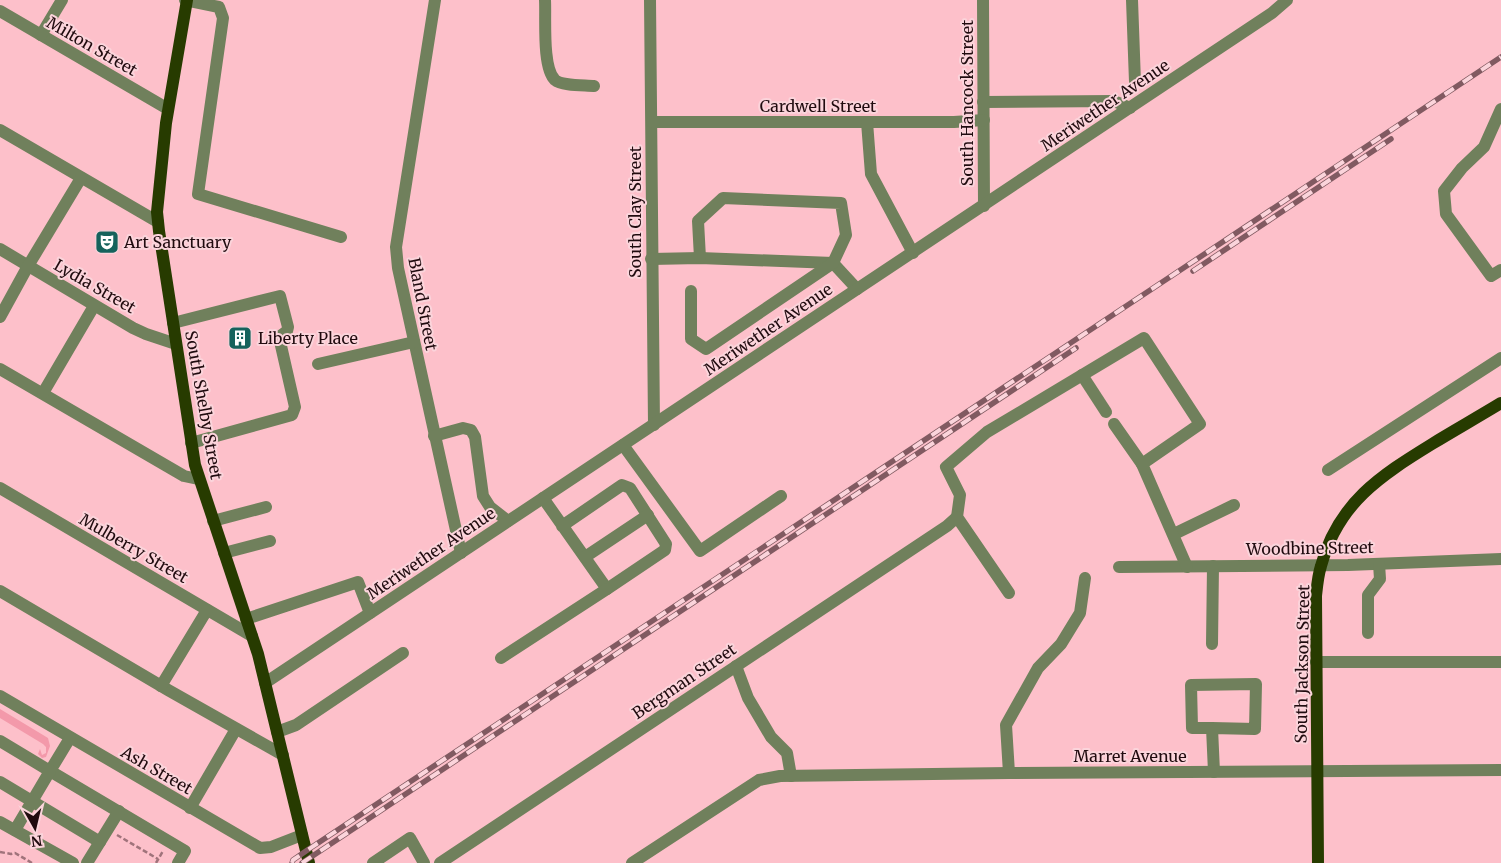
<svg xmlns="http://www.w3.org/2000/svg" width="1501" height="863" font-family="Merriweather,serif">
	<style>
		.green { fill: #f399aa }
		.lines { fill: none; stroke-linecap: round; stroke-linejoin: round }
		.path { stroke: #a0737b; stroke-width: 2.5; stroke-dasharray: 5 2.5; stroke-linecap: butt }
		.minor { stroke: #70805c; stroke-width: 12 }
		.major { stroke: #273b00; stroke-width: 12 }
		.rail-casing { stroke: #815a61; stroke-width: 5.5 }
		.rail { stroke: #fbd4db; stroke-width: 4; stroke-dasharray: 11; stroke-linecap: butt }
		.labels { text-anchor: middle; dominant-baseline: central; stroke-width: 4; stroke-linejoin: round; paint-order: stroke }
		.street-label { font-size: 16px; fill: #200b0f; stroke: #fbd4db }
		.poi-label { font-size: 16px; fill: #200b0f; stroke: #fbd4db; text-anchor: start }
	</style>
	<rect width="100%" height="100%" fill="#fdc0ca"/>
	<polygon class="green" points="0,709 48,738 50,746 46,757 42,758 38,754 40,749 42,755 46,753 46,747 43,744 0,718"/>
	<g class="lines">
		<g class="path">
			<polyline points="117,835 158,859"/>
			<polyline points="0,852 11,854 15,853 32,863"/>
			<polyline points="156,863 163,851"/>
		</g>
		<g class="minor">
			<polyline points="185,0 219,7 223,18 198,194 341,237"/>
			<polyline points="435,0 396,247 398,268 461,553"/>
			<path d="M545 0C546 18 542 68 555 80 562 86 585 85 594 86"/>
			<polyline points="650,0 654,425"/>
			<polyline points="983,0 984,206"/>
			<polyline points="1132,0 1135,82"/>
			<polyline points="0,11 168,109"/>
			<polyline points="41,35 62,0"/>
			<polyline points="983,102 1114,101 1130,108"/>
			<polyline points="1501,109 1484,147 1462,168 1444,191 1446,214 1491,276 1501,270"/>
			<polyline points="652,122 954,122 984,120"/>
			<polyline points="867,122 871,174 913,253"/>
			<polyline points="0,130 158,222"/>
			<polyline points="0,249 133,328 146,334 176,344"/>
			<polyline points="651,259 700,258 833,263 857,289"/>
			<polyline points="691,291 691,339 706,349 833,263 846,235 841,203 723,198 698,221 700,258"/>
			<polyline points="0,317 28,266 81,178"/>
			<polyline points="173,323 280,296 288,327 287,331 279,337 295,407 292,415 191,443"/>
			<polyline points="318,364 414,342"/>
			<polyline points="0,369 184,476 198,479"/>
			<polyline points="1082,375 1106,412"/>
			<polyline points="43,393 94,306"/>
			<polyline points="1114,424 1142,464"/>
			<polyline points="434,436 463,428 471,430 475,437 483,496 490,507 508,521"/>
			<polyline points="623,445 700,551 781,496"/>
			<polyline points="1328,470 1501,358"/>
			<polyline points="0,488 252,636"/>
			<polyline points="543,498 607,589 665,550 666,544 630,488 622,485 562,526"/>
			<polyline points="213,521 266,507"/>
			<polyline points="1174,534 1234,505"/>
			<polyline points="224,553 270,541"/>
			<polyline points="585,557 648,515"/>
			<polyline points="1119,567 1348,565 1501,559"/>
			<polyline points="0,591 168,690 283,755"/>
			<polyline points="1009,593 957,517 960,495 946,467 987,432 1144,338 1200,424 1142,464 1187,567"/>
			<polyline points="246,619 358,582 370,613"/>
			<polyline points="1368,633 1368,595 1380,579 1379,564"/>
			<polyline points="1212,644 1213,566"/>
			<polyline points="501,658 607,589"/>
			<polyline points="1316,662 1501,662"/>
			<polyline points="736,666 748,698 771,737 787,753 791,776"/>
			<polyline points="265,683 1272,13 1287,0"/>
			<polyline points="161,686 207,610"/>
			<polyline points="0,696 260,848 271,847 302,835"/>
			<polyline points="1212,728 1192,728 1191,685 1256,684 1255,729 1212,728 1214,772"/>
			<polyline points="277,732 296,725 403,653"/>
			<polyline points="70,738 50,771 185,851 178,863"/>
			<polyline points="0,741 50,771 15,830"/>
			<polyline points="1009,773 1006,725 1038,668 1061,644 1080,613 1085,578"/>
			<polyline points="0,782 100,842"/>
			<polyline points="190,808 236,729"/>
			<polyline points="0,822 73,863"/>
			<polyline points="87,863 119,811"/>
			<polyline points="373,863 410,838 424,863"/>
			<polyline points="440,863 947,526 957,517"/>
			<polyline points="632,863 759,780 780,776 1009,773 1501,770"/>
		</g>
		<g class="major">
			<polyline points="187,0 166,123 157,212 159,231 195,465 258,654 309,863"/>
			<path d="M1318 863 1316 596C1317 586 1318 575 1321 566 1338 503 1380 476 1432 444 1455 430 1478 417 1501 403"/>
		</g>
		<g class="rail-casing">
			<g id="rail">
				<polyline points="1193,271 1391,139"/>
				<polyline points="292,863 293,860 306,851 1501,57"/>
				<polyline points="302,863 1076,348"/>
			</g>
		</g>
		<use href="#rail" class="rail"/>
	</g>
	<defs>
		<g id="theatre-square" transform="scale(1.25)"><rect x="-9" y="-9" width="18" height="18" rx="4" fill="#15625c" stroke="#fbd4db"/><path d="M-5-5.5Q0-4 5-5.5V0Q5 5 0 6Q-5 5-5 0ZM-3.3-2.5H-1v1.5H-3.3ZM1-2.5H3.3v1.5H1ZM-2.8 1Q0 5.5 2.8 1Z" fill="#fff"/></g>
		<g id="building-square" transform="scale(1.25)"><rect x="-9" y="-9" width="18" height="18" rx="4" fill="#15625c" stroke="#fbd4db"/><path d="M-4-6H4V6H1V3H-1V6H-4ZM-2.5-4.3h1.7v1.8h-1.7ZM.8-4.3h1.7v1.8H.8ZM-2.5-1h1.7V.8h-1.7ZM.8-1h1.7V.8H.8Z" fill="#fff"/></g>
	</defs>
	<g fill-rule="evenodd">
		<use href="#theatre-square" x="107" y="242"/>
		<use href="#building-square" x="240" y="338"/>
	</g>
	<g class="labels">
		<g class="street-label">
			<text transform="translate(92 46) rotate(30)">Milton Street</text>
			<text transform="translate(967 103) rotate(-90)">South Hancock Street</text>
			<text transform="translate(1105 105) rotate(-34)">Meriwether Avenue</text>
			<text x="818" y="106">Cardwell Street</text>
			<text transform="translate(635 212) rotate(-90)">South Clay Street</text>
			<text transform="translate(95 286) rotate(30)">Lydia Street</text>
			<text transform="translate(423 304) rotate(79)">Bland Street</text>
			<text transform="translate(768 329) rotate(-34)">Meriwether Avenue</text>
			<text transform="translate(204 405) rotate(80)">South Shelby Street</text>
			<text transform="translate(134 548) rotate(30)">Mulberry Street</text>
			<text transform="translate(1310 548) rotate(-1)">Woodbine Street</text>
			<text transform="translate(431 553) rotate(-34)">Meriwether Avenue</text>
			<text transform="translate(1302 664) rotate(-89)">South Jackson Street</text>
			<text transform="translate(684 681) rotate(-34)">Bergman Street</text>
			<text x="1130" y="756">Marret Avenue</text>
			<text transform="translate(157 770) rotate(30)">Ash Street</text>
		</g>
		<g class="poi-label">
			<text x="124" y="242">Art Sanctuary</text>
			<text x="258" y="338">Liberty Place</text>
		</g>
	</g>
	<g transform="translate(35 828) rotate(172)" stroke="#fbd4db" stroke-width="4" paint-order="stroke">
	<path d="M0-4L9 19L0 12L-9 19Z" fill="#200b0f"/>
	<text y="-8" font-size="14" font-weight="bold" text-anchor="middle" fill="#200b0f">N</text>
	</g>
</svg>
